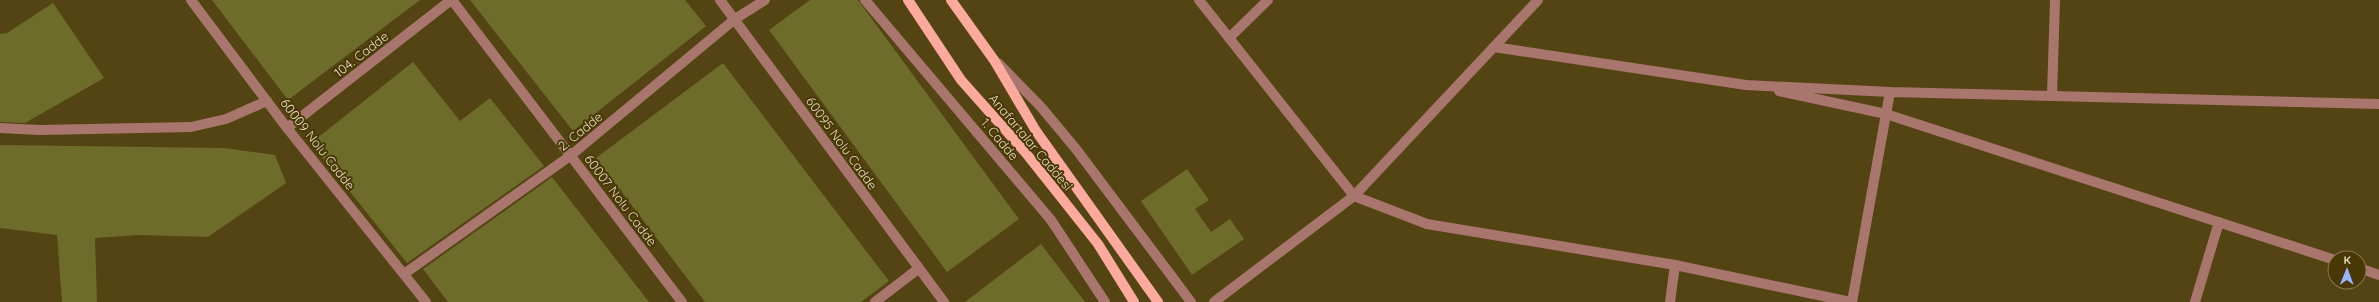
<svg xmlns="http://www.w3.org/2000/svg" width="2379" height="302" font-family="Quicksand,sans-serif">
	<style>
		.building { fill: #6d6c2a }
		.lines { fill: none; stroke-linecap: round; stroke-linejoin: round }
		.minor { stroke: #a9766e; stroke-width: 10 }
		.major { stroke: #fdaa9e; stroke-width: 10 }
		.labels { text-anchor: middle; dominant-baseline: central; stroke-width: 4; stroke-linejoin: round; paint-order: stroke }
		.street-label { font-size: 13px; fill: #e3d9c0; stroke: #493805 }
	</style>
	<rect width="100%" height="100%" fill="#544313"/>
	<g class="building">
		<polygon points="212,0 420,0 288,100"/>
		<polygon points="470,0 685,0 706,26 573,131"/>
		<polygon points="810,0 858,0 1019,219 947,272 769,30"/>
		<polygon points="53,3 104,78 25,123 0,122 0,34 7,33"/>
		<polygon points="413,62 460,121 490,98 544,166 407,263 311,143"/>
		<polygon points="723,63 889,281 861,302 705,302 596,158"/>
		<polygon points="0,145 224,148 275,155 286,183 208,237 138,235 95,238 97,302 62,302 57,235 0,228"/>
		<polygon points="1187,169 1209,200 1195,209 1211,232 1230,219 1244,239 1192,275 1141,201"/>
		<polygon points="552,177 649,302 448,302 423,269"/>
		<polygon points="1041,244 1085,302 965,302"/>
	</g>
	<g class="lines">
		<g class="minor">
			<polyline points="191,0 287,128 426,302"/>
			<polyline points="452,0 682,302"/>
			<polyline points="720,0 944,302"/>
			<polyline points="865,0 1051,220 1105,302"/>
			<polyline points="1199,0 1354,196 1427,224 1675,265 1851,302"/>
			<polyline points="1229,38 1268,0"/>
			<polyline points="1494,47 1746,85 1890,92 2379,104"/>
			<polyline points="998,63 1041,107 1076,149 1191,302"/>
			<polyline points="1779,91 1886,114 2335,260"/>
			<polyline points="2052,95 2055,0"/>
			<polyline points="0,128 40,130 191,127 226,119 267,101"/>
			<polyline points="287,128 451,0"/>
			<polyline points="2359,268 2379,275"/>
			<polyline points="404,274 570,156 735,19 765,0"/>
			<polyline points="875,302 918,269"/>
			<polyline points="1214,302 1354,196 1538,0"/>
			<polyline points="1670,302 1675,265"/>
			<polyline points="1852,302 1890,92"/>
			<polyline points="2195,302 2219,222"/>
		</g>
		<g class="major">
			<polyline points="908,0 961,80 1025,152 1098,244 1134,302"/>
			<polyline points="951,0 994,60 1036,131 1158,302"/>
		</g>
	</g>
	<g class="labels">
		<g class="street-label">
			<text transform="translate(361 54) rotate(-38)">104. Cadde</text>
			<text transform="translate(580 131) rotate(-39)">2. Cadde</text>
			<text transform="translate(1000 139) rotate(50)">1. Cadde</text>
			<text transform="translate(1031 142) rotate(50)">Anafartalar Caddesi</text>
			<text transform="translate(842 143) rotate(54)">60095 Nolu Cadde</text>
			<text transform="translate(318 144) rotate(52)">60009 Nolu Cadde</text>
			<text transform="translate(621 200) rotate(53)">60007 Nolu Cadde</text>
		</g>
	</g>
	<g transform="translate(2347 270) rotate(1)"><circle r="19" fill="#493805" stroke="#877850"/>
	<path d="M0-3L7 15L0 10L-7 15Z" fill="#9ab5fd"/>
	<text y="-6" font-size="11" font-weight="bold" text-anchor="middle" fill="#e3d9c0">K</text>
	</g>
</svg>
